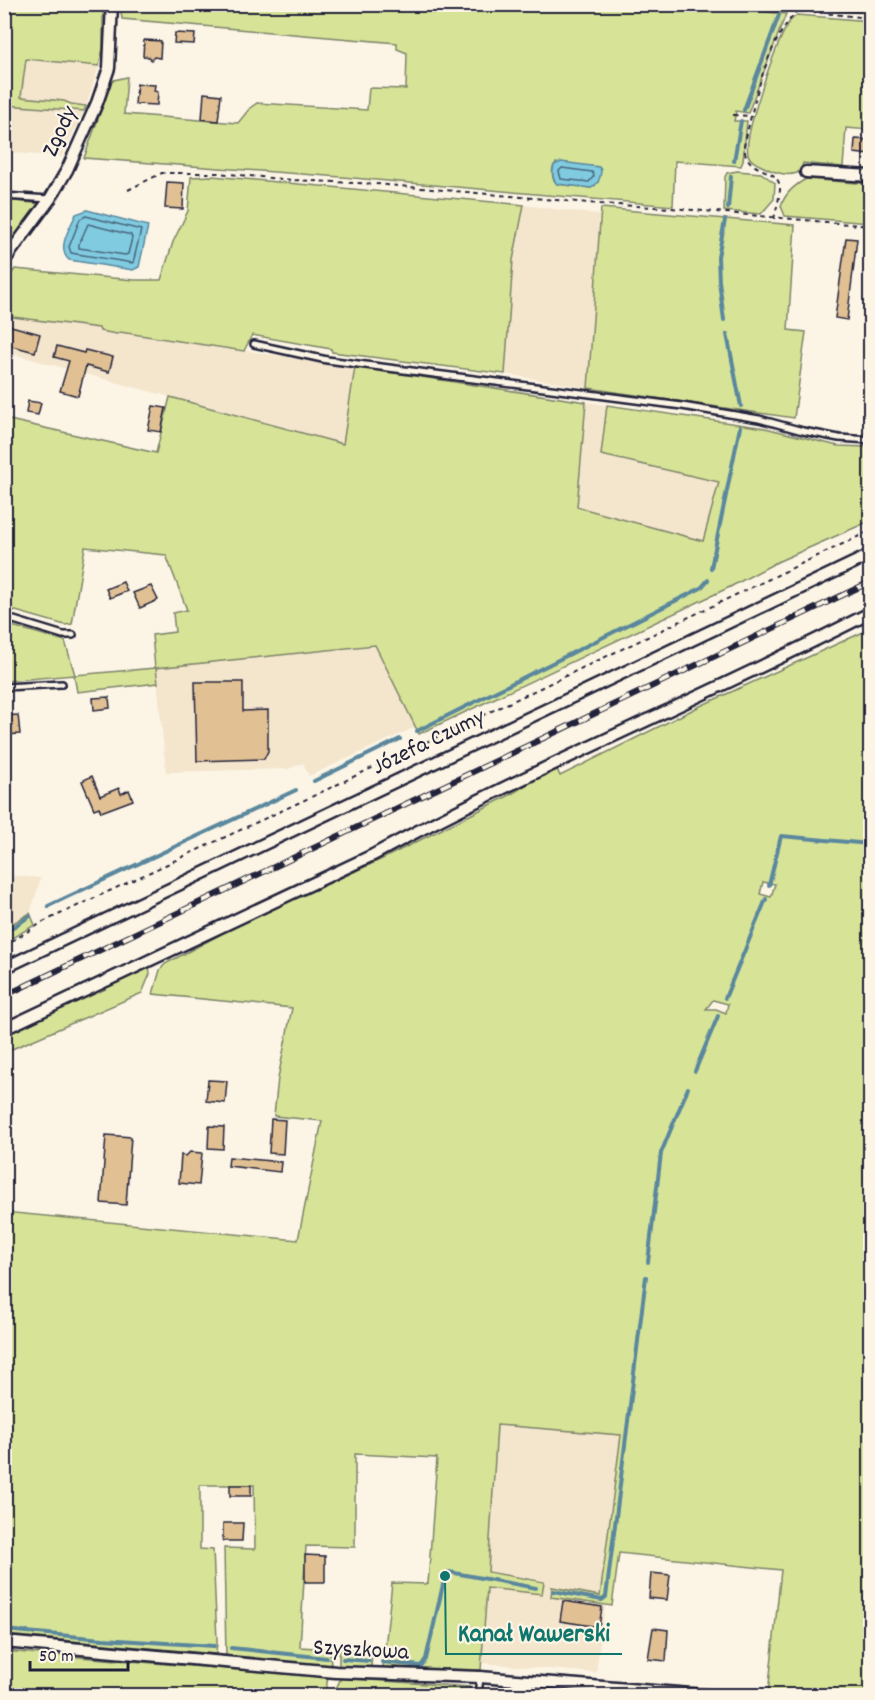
<svg xmlns="http://www.w3.org/2000/svg" width="875" height="1700" font-family="Dekko,sans-serif">
	<style>
		.built { fill: #f4e5cd }
		.green { fill: #d7e497; stroke: #7c8369; stroke-width: 1.5; fill-rule: evenodd }
		.water { fill: #80cbe0; stroke: #5a879e; stroke-width: 1.5 }
		.lines { fill: none; stroke-linecap: round; stroke-linejoin: round }
		.shore { stroke: #48667d; stroke-width: 1.5 }
		.stream { stroke: #5a879e; stroke-width: 4 }
		.building { fill: #e1c194; stroke: #22223b; stroke-width: 1.5 }
		.service-casing { stroke: #22223b; stroke-width: 10 }
		.minor-casing { stroke: #22223b; stroke-width: 15 }
		.path { stroke: #22223b; stroke-width: 2; stroke-dasharray: 4.5 4.5; stroke-linecap: butt }
		.service { stroke: #fcf5e5; stroke-width: 5 }
		.minor { stroke: #fcf5e5; stroke-width: 10 }
		.rail-casing { stroke: #22223b; stroke-width: 6 }
		.rail { stroke: #fcf5e5; stroke-width: 4; stroke-dasharray: 11; stroke-linecap: butt }
		.labels { text-anchor: middle; dominant-baseline: central; stroke-width: 4.5; stroke-linejoin: round; paint-order: stroke }
		.street-label { font-size: 24px; fill: #22223b; stroke: #fcf5e5 }
		.leader { fill: none; stroke: #0f766e; stroke-width: 2 }
		.callout-dot { fill: #0f766e; stroke: #fcf5e5; stroke-width: 2 }
		.callout-label { font-size: 26px; text-anchor: middle; font-weight: bold; fill: #0f766e; stroke: #fcf5e5; stroke-width: 4.5; stroke-linejoin: round; paint-order: stroke }
	</style>
	<rect width="100%" height="100%" fill="#fcf5e5"/>
	<filter id="ink" filterUnits="userSpaceOnUse"><feTurbulence type="fractalNoise" baseFrequency=".0167" numOctaves="2"/><feDisplacementMap in="SourceGraphic" scale="12" xChannelSelector="R" yChannelSelector="G"/><feConvolveMatrix kernelMatrix="1 2 1 2 8 2 1 2 1" color-interpolation-filters="sRGB"/></filter>
	<g filter="url(#ink)">
		<g class="built">
			<polygon points="26,58 99,66 86,106 71,104 64,101 21,97"/>
			<polygon points="4,105 84,111 61,157 5,152"/>
			<polygon points="524,205 600,215 588,388 505,374 513,260"/>
			<polygon points="4,316 99,328 100,331 116,334 120,332 355,367 343,444 5,352"/>
			<polygon points="586,402 607,405 601,455 719,482 703,542 577,507"/>
			<polygon points="376,645 416,727 309,776 303,763 288,769 166,772 156,668"/>
			<polygon points="5,875 41,878 30,913 5,928"/>
			<polygon points="497,1425 621,1434 600,1596 552,1587 551,1597 605,1606 596,1673 482,1663 487,1588 541,1594 544,1583 488,1572"/>
		</g>
		<g class="green">
			<path d="M692 4 786 14 748 113 736 111 734 121H747L743 161 741 166 675 161 673 206 342 177 84 158 111 83 114 80 127 77 124 114 238 123 250 108 257 103 367 110 369 88 406 89 407 53 397 49V43L122 19 120 5ZM556 163 598 182 591 188 557 184C552 179 550 169 556 163Z"/>
			<polygon points="4,5 103,5 103,49 99,66 26,59 21,97 64,101 71,104 86,106 84,111 5,105"/>
			<polygon points="772,5 870,5 870,13"/>
			<path d="M797 15 870 21V130L846 128 843 167 803 163 801 171C791 177 781 174 770 170 763 166 750 163 748 154 743 136 778 36 790 21 792 19 795 17 797 15Z"/>
			<polygon points="737,171 761,173 775,183 774,199 761,214 724,211 725,177 727,173"/>
			<polygon points="212,176 524,205 513,260 505,374 332,352 331,349 252,335 244,351 120,332 117,334 100,331 99,328 5,316 5,283 15,269 134,280 161,280 173,242 188,211 191,177"/>
			<path d="M806 179 870 184V223L785 216 781 206C785 193 795 185 806 179Z"/>
			<polygon points="5,200 42,204 5,249"/>
			<polygon points="601,208 795,225 788,330 806,332 794,418 588,388"/>
			<polygon points="355,367 586,402 577,507 703,541 719,482 601,455 607,405 765,428 838,446 870,447 870,521 777,562 730,587 419,734 375,645 156,668 158,683 77,692 74,675 5,681 5,624 65,641 75,675 155,668 152,635 175,632 173,613 187,610 166,555 85,547 72,624 65,625 5,608 5,419 156,453 170,397 343,444"/>
			<path d="M870 629V1695L768 1694 781 1570 619 1553 612 1606 551 1597 552 1587 600 1596 621 1435 497 1425 488 1572 544 1582 542 1594 487 1588 481 1670 383 1667 392 1583 428 1584 437 1458 355 1454V1547L306 1546 300 1647 330 1649 331 1665 226 1657 224 1548 255 1549 254 1485H200V1549L213 1550 217 1641 216 1654 5 1635 4 1212 298 1240 322 1121 274 1116 278 1078 292 1008 153 994 160 970 165 964 236 926 380 860 508 796 556 767 560 776 698 707ZM763 882 775 884 771 897 760 894ZM713 1000 728 1004 726 1013 716 1009H706Z"/>
			<polygon points="30,913 35,925 5,942 5,928"/>
			<polygon points="149,965 150,974 142,993 5,1052 5,1035"/>
			<polygon points="339,1650 372,1651 371,1668 339,1666"/>
			<polygon points="4,1651 328,1677 325,1695 5,1695"/>
			<polygon points="341,1678 470,1687 469,1695 333,1695"/>
		</g>
		<g class="water">
			<path d="M561 162 599 167 601 170C601 177 598 185 591 188L557 184C552 179 552 172 554 165Z"/>
			<path d="M87 210 148 226 139 267 133 270 127 269 69 260C56 248 70 228 76 214Z"/>
		</g>
		<g class="lines">
			<g class="shore">
				<polygon points="562,168 592,172 594,176 589,182 561,179 559,171"/>
				<polygon points="86,216 141,230 133,263 71,253 69,247 80,219"/>
				<polygon points="88,224 131,235 132,238 128,254 125,255 79,248 79,244"/>
			</g>
			<g class="stream">
				<polyline points="744,110 779,15"/>
				<polyline points="734,161 741,121"/>
				<polyline points="728,208 731,176"/>
				<polyline points="724,320 719,281 718,257 725,220"/>
				<polyline points="727,334 741,406"/>
				<polyline points="711,568 740,427"/>
				<polyline points="417,731 701,588 708,580"/>
				<polyline points="314,781 400,739"/>
				<polyline points="769,885 781,836 870,844"/>
				<polyline points="48,906 296,790"/>
				<polyline points="4,933 30,916"/>
				<polyline points="725,998 766,899"/>
				<polyline points="695,1071 718,1016"/>
				<polyline points="648,1262 661,1153 688,1088"/>
				<polyline points="553,1591 602,1600 606,1597 646,1277"/>
				<polyline points="4,1630 103,1639 214,1646"/>
				<polyline points="231,1648 327,1658"/>
				<polyline points="343,1659 369,1661"/>
				<polyline points="382,1662 421,1666 426,1659 445,1576 449,1572 536,1588"/>
			</g>
		</g>
		<g class="building">
			<polygon points="175,33 195,34 194,44 174,43"/>
			<polygon points="144,40 161,41 160,58 154,57 151,60 149,57 143,56"/>
			<polygon points="137,84 155,85 154,91 158,92 157,105 135,104"/>
			<polygon points="204,93 221,95 218,121 202,119"/>
			<polygon points="855,139 870,140 870,155 854,153"/>
			<polygon points="167,182 184,183 183,209 165,208"/>
			<polygon points="846,238 857,239 847,320 835,318"/>
			<polygon points="4,324 40,334 35,352 4,344"/>
			<polygon points="57,346 84,353 85,350 113,357 109,372 86,366 78,396 60,391 69,361 54,357"/>
			<polygon points="28,401 41,403 38,415 26,413"/>
			<polygon points="153,406 166,408 161,432 148,430"/>
			<polygon points="123,582 127,591 110,598 106,589"/>
			<polygon points="151,586 158,600 140,608 133,593"/>
			<polygon points="195,682 243,682 243,711 268,710 268,751 264,759 197,761"/>
			<polygon points="109,697 110,708 94,710 93,698"/>
			<polygon points="18,715 20,734 4,735 4,716"/>
			<polygon points="92,776 100,796 119,788 121,794 129,790 133,800 101,812 99,807 94,809 82,781"/>
			<polygon points="208,1080 227,1081 225,1103 206,1101"/>
			<polygon points="271,1119 285,1120 283,1154 269,1153"/>
			<polygon points="209,1126 224,1127 223,1149 208,1148"/>
			<polygon points="106,1135 131,1137 126,1205 101,1203"/>
			<polygon points="190,1152 202,1153 199,1185 179,1183 181,1155 186,1156"/>
			<polygon points="229,1157 281,1162 280,1172 228,1166"/>
			<rect x="230" y="1485" width="21" height="11"/>
			<polygon points="223,1523 243,1523 242,1541 223,1541"/>
			<polygon points="305,1555 325,1556 325,1582 305,1582"/>
			<polygon points="651,1573 670,1575 667,1600 649,1598"/>
			<polygon points="563,1601 602,1607 599,1627 560,1621"/>
			<polygon points="653,1628 668,1630 666,1661 648,1659"/>
		</g>
		<g class="lines">
			<g class="service-casing">
				<g id="service">
					<polyline points="4,196 49,199"/>
					<polyline points="254,344 327,360 682,406 759,419 803,431 839,438 870,440"/>
					<polyline points="4,617 63,635 73,635"/>
					<polyline points="4,687 62,684"/>
					<polyline points="478,1696 480,1677"/>
				</g>
			</g>
			<g class="minor-casing">
				<g id="minor">
					<polyline points="806,172 870,176"/>
					<polyline points="4,261 50,199 67,170 97,103 109,68 112,4"/>
					<polyline points="4,968 870,555"/>
					<path d="M4 1029 373 855C535 767 706 697 870 613"/>
					<polyline points="4,1642 336,1672 480,1677 716,1696"/>
				</g>
			</g>
			<g class="path">
				<polyline points="739,4 870,18"/>
				<polyline points="733,115 751,116"/>
				<polyline points="128,190 162,173 218,173 292,180 376,184 600,204 671,208 870,226"/>
				<path d="M774 219C776 210 779 200 780 190 780 164 746 177 744 146 755 100 765 45 798 10"/>
				<polyline points="4,946 43,922 311,797 870,531"/>
			</g>
			<use href="#service" class="service"/>
			<use href="#minor" class="minor"/>
			<g class="rail-casing">
				<polyline id="rail" points="4,996 870,582"/>
			</g>
			<use href="#rail" class="rail"/>
		</g>
	</g>
	<g class="labels">
		<g class="street-label">
			<text transform="translate(61 132) rotate(-65)">Zgody</text>
			<text transform="translate(429 743) rotate(-26)">Józefa Czumy</text>
			<text transform="translate(361 1651) rotate(3)">Szyszkowa</text>
		</g>
	</g>
	<path class="leader" d="M445 1576L446 1654H622"/>
	<circle class="callout-dot" cx="445" cy="1576" r="6"/>
	<g class="callout-label">
		<text x="534" y="1641">Kanał Wawerski</text>
	</g>
	<rect width="875" height="1700" fill="none" stroke="#fcf5e5" stroke-width="24"/>
	<rect x="12" y="12" width="851" height="1676" fill="none" stroke="#22223b" stroke-width="2" filter="url(#ink)"/>
	<path d="M30 1661v9h98v-9" fill="none" stroke="#22223b" stroke-width="3"/>
	<text x="39" y="1661" font-size="18" fill="#22223b" stroke="#fcf5e5" stroke-width="4.5" paint-order="stroke">50 m</text>
</svg>
